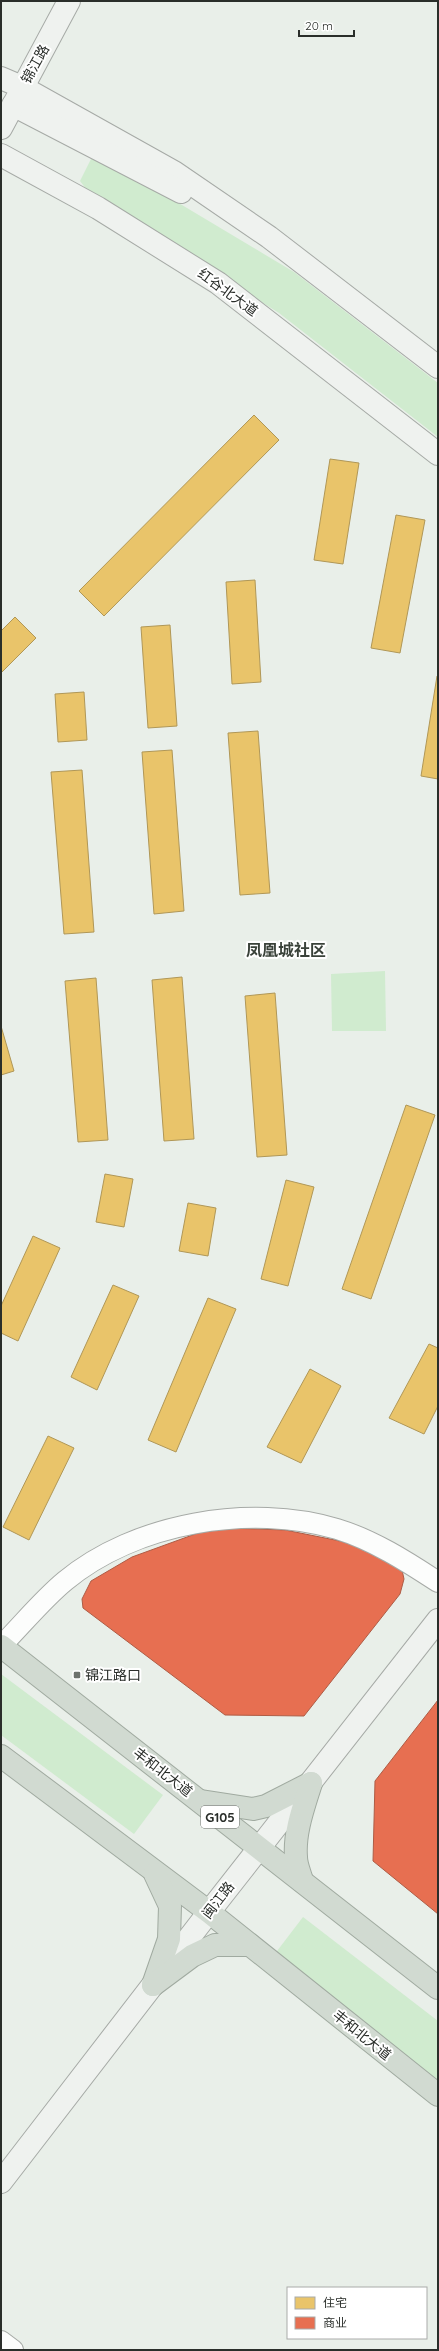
<svg xmlns="http://www.w3.org/2000/svg" width="439" height="2351" font-family="Quicksand,'Noto Sans SC',sans-serif">
	<style>
		.green { fill: #d0ebcf }
		.homes { fill: #e9c46a; stroke: #b09757 }
		.shops { fill: #e76f51; stroke: #ae5c45 }
		.lines { fill: none; stroke-linecap: round; stroke-linejoin: round }
		.street-casing { stroke: #a6aaa6; stroke-width: 22 }
		.secondary-casing { stroke: #a6aaa6; stroke-width: 24 }
		.highway-casing { stroke: #a0aaa0; stroke-width: 24 }
		.street { stroke: #fcfdfc; stroke-width: 20 }
		.secondary { stroke: #eff2ef; stroke-width: 22 }
		.highway { stroke: #d1dad1; stroke-width: 22 }
		.poi-dot { fill: #6d726d; stroke: #fff; stroke-width: 1.5 }
		.labels { text-anchor: middle; dominant-baseline: central; stroke-width: 4; stroke-linejoin: round; paint-order: stroke }
		.shield { fill: #fff; stroke: #6a6d6a; stroke-width: 1 }
		.shield-label { font-size: 13px; font-weight: bold; fill: #2a2e2a }
		.street-label { font-size: 14px; fill: #2a2e2a; stroke: #fff }
		.poi-label { font-size: 14px; fill: #2a2e2a; stroke: #fff; text-anchor: start }
		.quarter-label { font-size: 16px; font-weight: bold; fill: #394139; stroke: #fff }
	</style>
	<rect width="100%" height="100%" fill="#e9efe9"/>
	<g class="green">
		<polygon points="100,156 294,272 438,383 438,437 279,313 90,194 80,181 92,157"/>
		<polygon points="385,971 386,1031 332,1031 331,974"/>
		<polygon points="1,1674 163,1795 134,1834 1,1735"/>
		<polygon points="303,1917 438,2021 438,2082 274,1955"/>
	</g>
	<g class="homes">
		<polygon points="254,415 279,440 104,616 79,591"/>
		<polygon points="330,459 359,463 343,564 314,560"/>
		<polygon points="396,515 425,520 400,653 371,648"/>
		<polygon points="255,580 261,682 232,684 226,582"/>
		<polygon points="15,617 36,638 1,673 1,631"/>
		<polygon points="170,625 177,726 148,728 141,627"/>
		<polygon points="437,676 438,676 438,779 421,776"/>
		<polygon points="84,692 87,740 58,742 55,694"/>
		<polygon points="258,731 270,893 240,895 228,733"/>
		<polygon points="172,750 184,911 154,914 142,752"/>
		<polygon points="82,770 94,932 64,934 51,772"/>
		<polygon points="182,977 194,1139 164,1141 152,980"/>
		<polygon points="96,978 108,1140 78,1142 65,981"/>
		<polygon points="275,993 287,1155 257,1157 245,996"/>
		<polygon points="1,1026 14,1071 1,1075"/>
		<polygon points="406,1105 435,1115 371,1299 342,1289"/>
		<polygon points="105,1174 133,1179 124,1227 96,1222"/>
		<polygon points="286,1180 314,1187 288,1286 261,1279"/>
		<polygon points="188,1203 216,1208 208,1256 179,1251"/>
		<polygon points="33,1236 60,1248 18,1341 1,1333 1,1306"/>
		<polygon points="113,1285 139,1296 97,1390 71,1377"/>
		<polygon points="208,1298 236,1309 176,1452 148,1440"/>
		<polygon points="429,1344 438,1348 438,1406 424,1434 389,1418"/>
		<polygon points="310,1369 341,1386 301,1463 267,1447"/>
		<polygon points="48,1436 74,1448 29,1540 3,1527"/>
	</g>
	<g class="shops">
		<polygon points="227,1528 285,1530 335,1540 348,1543 396,1564 402,1570 404,1579 400,1594 304,1716 225,1715 83,1608 82,1599 91,1581 132,1557 198,1533"/>
		<polygon points="438,1700 438,1914 373,1861 375,1781"/>
	</g>
	<g class="lines">
		<g class="street-casing">
			<g id="street">
				<path d="M1 1646C22 1625 42 1600 65 1581 135 1523 250 1503 337 1529 373 1540 406 1561 438 1582"/>
				<polyline points="1,2341 13,2350"/>
			</g>
		</g>
		<g class="secondary-casing">
			<g id="secondary">
				<polyline points="1,78 22,87 174,172 269,237 438,367"/>
				<polyline points="13,105 181,192"/>
				<polyline points="1,128 69,1"/>
				<polyline points="1,155 98,208 218,283 438,454"/>
				<polyline points="1,2182 209,1912 438,1620"/>
			</g>
		</g>
		<g class="highway-casing">
			<g id="highway">
				<polyline points="1,1646 438,1988"/>
				<polyline points="1,1756 209,1912 438,2095"/>
				<polyline points="201,1801 253,1809 266,1806 311,1783"/>
				<path d="M302 1881C300 1873 296 1865 296 1857 294 1832 304 1806 311 1783"/>
				<polyline points="153,1985 169,1939 170,1906 155,1874"/>
				<polyline points="153,1985 192,1956 215,1945 250,1945"/>
			</g>
		</g>
		<use href="#street" class="street"/>
		<use href="#secondary" class="secondary"/>
		<use href="#highway" class="highway"/>
	</g>
	<rect class="poi-dot" x="73" y="1671" width="8" height="8" rx="2"/>
	<g class="labels">
		<rect class="shield" x="201" y="1806" width="38" height="22" rx="3"/>
		<g class="shield-label">
			<text x="220" y="1817">G105</text>
		</g>
		<g class="street-label">
			<text transform="translate(35 64) rotate(-61)">锦江路</text>
			<text transform="translate(228 292) rotate(36)">红谷北大道</text>
			<text transform="translate(163 1772) rotate(38)">丰和北大道</text>
			<text transform="translate(218 1900) rotate(-52)">闽江路</text>
			<text transform="translate(362 2035) rotate(39)">丰和北大道</text>
		</g>
		<g class="poi-label">
			<text x="85" y="1675">锦江路口</text>
		</g>
		<g class="quarter-label">
			<text x="286" y="950">凤凰城社区</text>
		</g>
	</g>
	<rect width="439" height="2351" fill="none" stroke="#2a2e2a" stroke-width="4"/>
	<rect x="287" y="2287" width="140" height="52" fill="#ffffff" stroke="#aaabaa"/>
	<rect x="295" y="2297" width="20" height="12" fill="#e9c46a" stroke="#aaabaa"/>
	<text x="323" y="2307" font-size="12" fill="#2a2e2a">住宅</text>
	<rect x="295" y="2317" width="20" height="12" fill="#e76f51" stroke="#aaabaa"/>
	<text x="323" y="2327" font-size="12" fill="#2a2e2a">商业</text>
	<path d="M299 30v6h55v-6" fill="none" stroke="#2a2e2a" stroke-width="2"/>
	<text x="305" y="30" font-size="12" fill="#2a2e2a" stroke="#ffffff" stroke-width="3" paint-order="stroke">20 m</text>
</svg>
